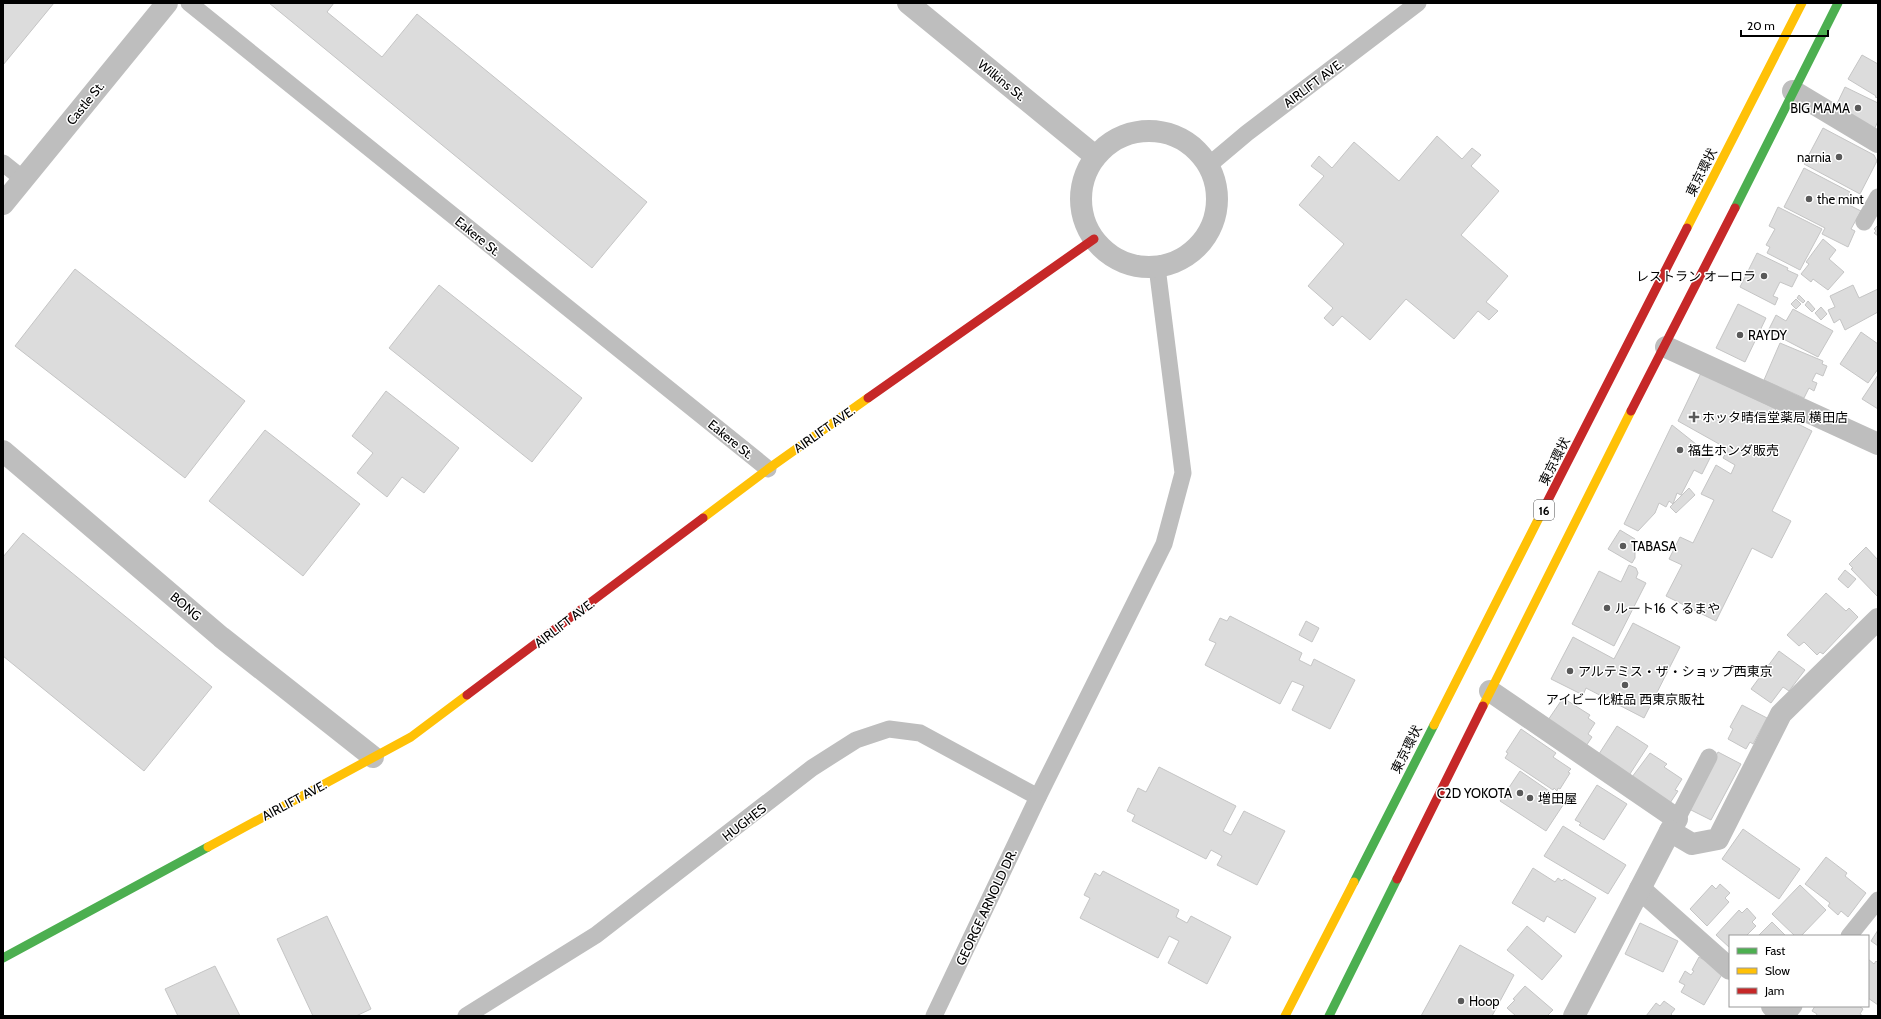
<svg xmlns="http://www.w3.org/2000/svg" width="1881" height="1019" font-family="Cabin,'Noto Sans JP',sans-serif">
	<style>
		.building { fill: #dcdcdc; stroke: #c5c5c5 }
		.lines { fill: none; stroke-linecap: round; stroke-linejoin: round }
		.lane { stroke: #bebebe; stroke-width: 17 }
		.street { stroke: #bebebe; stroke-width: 22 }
		.fast { stroke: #4caf50; stroke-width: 9 }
		.slow { stroke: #ffc107; stroke-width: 9 }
		.jam { stroke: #c62828; stroke-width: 9 }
		.poi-dot { fill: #595959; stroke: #fff; stroke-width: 1.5 }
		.labels { text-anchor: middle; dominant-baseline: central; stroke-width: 3; stroke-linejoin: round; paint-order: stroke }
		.shield { fill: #fff; stroke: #4c4c4c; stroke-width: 1 }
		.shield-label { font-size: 12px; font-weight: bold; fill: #000 }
		.street-label { font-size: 13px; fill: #000; stroke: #fff }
		.poi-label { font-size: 13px; fill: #000; stroke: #fff; text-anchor: start }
	</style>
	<rect width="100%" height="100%" fill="#fff"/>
	<g class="building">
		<polygon points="3,3 54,3 3,65"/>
		<polygon points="269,3 334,3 327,12 382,57 417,14 647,202 592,268"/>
		<polygon points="1862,55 1878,64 1878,98 1875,97 1876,96 1848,79"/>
		<polygon points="1845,87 1878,103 1878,121 1874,130 1834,110"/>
		<polygon points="1823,128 1874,155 1877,161 1860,194 1804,164"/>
		<polygon points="1437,136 1462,159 1472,148 1481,155 1471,166 1499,191 1461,235 1508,276 1486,302 1498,311 1489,320 1478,311 1454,339 1406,299 1370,340 1342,316 1333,326 1324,318 1333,308 1308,286 1344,244 1299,205 1324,176 1311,166 1319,156 1332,168 1354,142 1399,181"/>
		<polygon points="1804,168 1850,192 1845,203 1861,211 1851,229 1855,231 1848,247 1822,234 1825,228 1784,207"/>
		<polygon points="1778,207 1822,229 1800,270 1767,253 1770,247 1766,245 1775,229 1769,226"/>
		<polygon points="1878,225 1878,236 1874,233 1876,231 1874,229"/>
		<polygon points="1823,239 1836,250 1829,259 1844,272 1828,290 1813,279 1811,282 1801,274 1809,264 1806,262"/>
		<polygon points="1757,253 1788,268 1787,270 1798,275 1792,287 1780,282 1773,296 1778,298 1775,305 1740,287"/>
		<polygon points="75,269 245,401 185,478 15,346"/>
		<polygon points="439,285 582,398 532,462 389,348"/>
		<polygon points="1853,285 1859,298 1878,289 1878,312 1845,330 1840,319 1834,323 1828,310 1835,307 1830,296"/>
		<polygon points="1799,295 1805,301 1803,303 1797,298"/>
		<polygon points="1796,299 1801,304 1796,309 1791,304"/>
		<polygon points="1808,301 1815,309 1812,312 1805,305"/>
		<polygon points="1738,304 1766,318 1745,362 1716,348"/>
		<polygon points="1821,307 1827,314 1821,320 1815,313"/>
		<polygon points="1793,309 1833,331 1818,357 1768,331 1776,315 1786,321"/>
		<polygon points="1861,332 1878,344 1878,369 1868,383 1840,364"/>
		<polygon points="1780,343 1823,361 1822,364 1827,366 1823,376 1816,373 1812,381 1817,383 1814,391 1809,388 1804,398 1764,380"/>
		<polygon points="1701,373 1776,409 1774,412 1812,431 1772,511 1791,521 1772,558 1752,548 1716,621 1666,596 1682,565 1669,559 1680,537 1693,543 1714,500 1701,494 1716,465 1731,474 1735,465 1723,458 1728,449 1678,421"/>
		<polygon points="1878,375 1878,409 1862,399"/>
		<polygon points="386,391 459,448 424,493 402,477 387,497 357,473 373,453 352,436"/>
		<polygon points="1672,425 1711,456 1702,474 1694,470 1681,495 1677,493 1673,504 1669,501 1666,507 1659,503 1655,513 1638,531 1624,524"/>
		<polygon points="265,430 360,504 303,576 209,501"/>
		<polygon points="1689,488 1695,495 1676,513 1670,507"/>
		<polygon points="1620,530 1635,539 1635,558 1632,563 1608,549"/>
		<polygon points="23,533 212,687 144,771 3,656 3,557"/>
		<polygon points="1866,547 1878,560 1878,597 1851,569 1853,568 1849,564"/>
		<polygon points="1629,565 1636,568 1638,573 1636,578 1646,583 1614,646 1572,624 1599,571 1621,582"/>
		<polygon points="1845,570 1856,579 1848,588 1838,579"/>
		<polygon points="1826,593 1846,611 1849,608 1858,617 1823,654 1820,652 1817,655 1804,642 1799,646 1787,635"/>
		<polygon points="1230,616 1302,653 1299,660 1311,666 1314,659 1355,680 1330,729 1292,710 1304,686 1292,681 1280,704 1205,665 1216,643 1209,640 1220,618 1227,621"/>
		<polygon points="1306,621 1319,628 1312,642 1299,635"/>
		<polygon points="1633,623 1680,647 1644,718 1586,688 1583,695 1551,679 1573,637 1614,659"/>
		<polygon points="1779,651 1805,670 1789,691 1783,687 1771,703 1751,689"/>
		<polygon points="1563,698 1590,715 1588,718 1595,723 1588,734 1592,737 1584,749 1546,723"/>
		<polygon points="1742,705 1767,718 1753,744 1750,742 1746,749 1728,739 1733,729 1730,727"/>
		<polygon points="1617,726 1648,746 1628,777 1597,757"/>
		<polygon points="1521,729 1556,753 1553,757 1571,769 1568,772 1570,773 1560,789 1558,788 1557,791 1554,788 1553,790 1505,758 1507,755 1508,753 1506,752"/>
		<polygon points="1718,752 1741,764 1711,820 1689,809"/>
		<polygon points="1650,753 1667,764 1664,767 1682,779 1675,790 1678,791 1668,806 1632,777"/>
		<polygon points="1159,767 1236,806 1223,831 1231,835 1244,811 1285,831 1257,885 1217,865 1222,856 1211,850 1206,859 1132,821 1135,815 1127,811 1138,788 1146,792"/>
		<polygon points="1520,771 1565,802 1546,831 1500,801"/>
		<polygon points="1597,785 1627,804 1604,840 1579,825 1581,823 1575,820"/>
		<polygon points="1563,826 1626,865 1608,894 1544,856"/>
		<polygon points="1743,829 1800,869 1779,899 1722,859"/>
		<polygon points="1826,857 1847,873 1845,876 1866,893 1848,917 1841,911 1838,915 1828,906 1830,903 1805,884"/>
		<polygon points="1533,868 1555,882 1558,878 1562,881 1564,879 1596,898 1575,933 1547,916 1544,922 1512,903"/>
		<polygon points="1103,871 1179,910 1176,917 1187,923 1191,916 1231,937 1207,984 1168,963 1179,941 1169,936 1158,958 1080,918 1090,898 1084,895 1095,873 1100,876"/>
		<polygon points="1720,884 1730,893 1725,898 1729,902 1707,926 1690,909 1712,885 1716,889"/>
		<polygon points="1800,885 1826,910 1801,936 1795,936 1772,914"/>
		<polygon points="1747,908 1756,918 1752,922 1756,926 1746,936 1730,936 1730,948 1716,935 1739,910 1742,913"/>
		<polygon points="327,916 371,1009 356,1016 313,1016 277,939"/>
		<polygon points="1772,922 1786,936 1758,936"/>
		<polygon points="1640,923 1678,941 1663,972 1625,954"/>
		<polygon points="1527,926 1562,956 1542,980 1507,950"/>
		<polygon points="1878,930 1878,946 1871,941"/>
		<polygon points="1460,945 1514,975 1492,1016 1421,1016"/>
		<polygon points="1699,957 1724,971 1704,1005 1681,992 1685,985 1679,982 1685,971 1691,975 1694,971 1692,970"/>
		<polygon points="1868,959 1874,964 1876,961 1878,963 1878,1005 1868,998"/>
		<polygon points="215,966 240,1016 178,1016 165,989"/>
		<polygon points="1525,986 1553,1010 1547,1016 1516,1016 1507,1008 1515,1000 1513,999"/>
		<polygon points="1664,1001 1675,1009 1671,1014 1673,1016 1646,1016 1656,1003 1660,1006"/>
		<polygon points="1815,1006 1859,1006 1863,1009 1860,1014 1863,1016 1816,1016 1817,1014 1812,1011"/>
	</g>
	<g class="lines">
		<g class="lane">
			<polyline points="189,3 768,469"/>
			<polyline points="3,163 23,179"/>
			<polyline points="1209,165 1247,133 1418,3"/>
			<polyline points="1864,222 1878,197"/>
			<polyline points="1677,819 1709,757"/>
			<polyline points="1849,936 1878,900"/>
			<polyline points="466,1016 596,935 812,768 856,740 889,729 920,733 1038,797"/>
			<polyline points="934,1016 1038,797 1164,544 1183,473 1157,267"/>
			<polyline points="1786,1016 1794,1006"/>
		</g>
		<g class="street">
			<polyline points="908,3 1095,156"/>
			<polyline points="1793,91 1878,142"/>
			<circle cx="1149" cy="199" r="68"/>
			<polyline points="3,204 167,3"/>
			<polyline points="1666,347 1878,444"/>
			<polyline points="3,451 221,637 373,757"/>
			<polyline points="1490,691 1677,819 1670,831"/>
			<polyline points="1640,889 1730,969"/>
			<polyline points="1772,1006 1783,1016"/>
			<polyline points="1574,1016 1670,831 1692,844 1718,839 1781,714 1878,619"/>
		</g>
		<g class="fast">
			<polyline points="1735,208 1838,3"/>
			<polyline points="1354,882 1434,725"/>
			<polyline points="3,958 208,847"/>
			<polyline points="1329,1016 1397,879"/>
		</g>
		<g class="slow">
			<polyline points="1687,228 1802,3"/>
			<polyline points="703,518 768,469 868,398"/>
			<polyline points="1483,706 1631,411"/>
			<polyline points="1434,725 1545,506"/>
			<polyline points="208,847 411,737 467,695"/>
			<polyline points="1285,1016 1354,882"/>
		</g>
		<g class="jam">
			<polyline points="868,398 1094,239"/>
			<polyline points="1631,411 1735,208"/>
			<polyline points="1545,506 1687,228"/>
			<polyline points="467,695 703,518"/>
			<polyline points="1397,879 1483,706"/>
		</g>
	</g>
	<g class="poi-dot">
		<circle cx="1858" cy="108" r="4"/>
		<circle cx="1839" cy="157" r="4"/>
		<circle cx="1809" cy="199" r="4"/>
		<circle cx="1764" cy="276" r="4"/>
		<circle cx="1740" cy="335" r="4"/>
		<path d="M1692 411h4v4h4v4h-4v4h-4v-4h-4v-4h4z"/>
		<circle cx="1680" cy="450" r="4"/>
		<circle cx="1623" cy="546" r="4"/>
		<circle cx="1607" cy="608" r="4"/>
		<circle cx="1570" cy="671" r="4"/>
		<circle cx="1625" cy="685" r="4"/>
		<circle cx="1520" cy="793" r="4"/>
		<circle cx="1530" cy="798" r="4"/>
		<circle cx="1461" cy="1001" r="4"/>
	</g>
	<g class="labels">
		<rect class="shield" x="1534" y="500" width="20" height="20" rx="3"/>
		<g class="shield-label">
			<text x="1544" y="510">16</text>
		</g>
		<g class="street-label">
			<text transform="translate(1002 80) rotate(39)">Wilkins St.</text>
			<text transform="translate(1313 83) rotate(-37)">AIRLIFT AVE.</text>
			<text transform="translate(85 103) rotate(-51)">Castle St.</text>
			<text transform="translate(1701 172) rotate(-63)">東京環状</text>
			<text transform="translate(478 236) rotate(39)">Eakere St.</text>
			<text transform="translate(824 429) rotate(-35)">AIRLIFT AVE.</text>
			<text transform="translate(731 439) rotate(39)">Eakere St.</text>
			<text transform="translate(1554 461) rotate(-63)">東京環状</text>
			<text transform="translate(186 606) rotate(40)">BONG</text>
			<text transform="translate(564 623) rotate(-37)">AIRLIFT AVE.</text>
			<text transform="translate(1406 749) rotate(-63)">東京環状</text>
			<text transform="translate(294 800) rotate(-28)">AIRLIFT AVE.</text>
			<text transform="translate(744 822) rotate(-38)">HUGHES</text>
			<text transform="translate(986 907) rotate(-65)">GEORGE ARNOLD DR.</text>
		</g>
		<g class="poi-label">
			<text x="1850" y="108" text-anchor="end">BIG MAMA</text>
			<text x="1831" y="157" text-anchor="end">narnia</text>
			<text x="1817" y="199">the mint</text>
			<text x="1756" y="276" text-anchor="end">レストラン オーロラ</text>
			<text x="1748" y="335">RAYDY</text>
			<text x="1702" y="417">ホッタ晴信堂薬局 横田店</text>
			<text x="1688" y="450">福生ホンダ販売</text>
			<text x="1631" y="546">TABASA</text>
			<text x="1615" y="608">ルート16 くるまや</text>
			<text x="1578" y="671">アルテミス・ザ・ショップ西東京</text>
			<text x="1625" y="699" text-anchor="middle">アイビー化粧品 西東京販社</text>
			<text x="1512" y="793" text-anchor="end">C2D YOKOTA</text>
			<text x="1538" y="798">増田屋</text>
			<text x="1469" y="1001">Hoop</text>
		</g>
	</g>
	<rect width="1881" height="1019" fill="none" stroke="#000000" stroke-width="8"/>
	<rect x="1729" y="935" width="140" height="72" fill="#ffffff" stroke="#999999"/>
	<rect x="1737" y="948" width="20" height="6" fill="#4caf50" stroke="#999999"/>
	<text x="1765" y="955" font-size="12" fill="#000000">Fast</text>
	<rect x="1737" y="968" width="20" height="6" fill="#ffc107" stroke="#999999"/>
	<text x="1765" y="975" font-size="12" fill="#000000">Slow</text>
	<rect x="1737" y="988" width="20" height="6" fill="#c62828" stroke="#999999"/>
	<text x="1765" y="995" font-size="12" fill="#000000">Jam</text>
	<path d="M1741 30v6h87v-6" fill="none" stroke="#000000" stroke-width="2"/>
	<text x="1747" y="30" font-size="12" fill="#000000" stroke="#ffffff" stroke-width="3" paint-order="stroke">20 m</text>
</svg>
